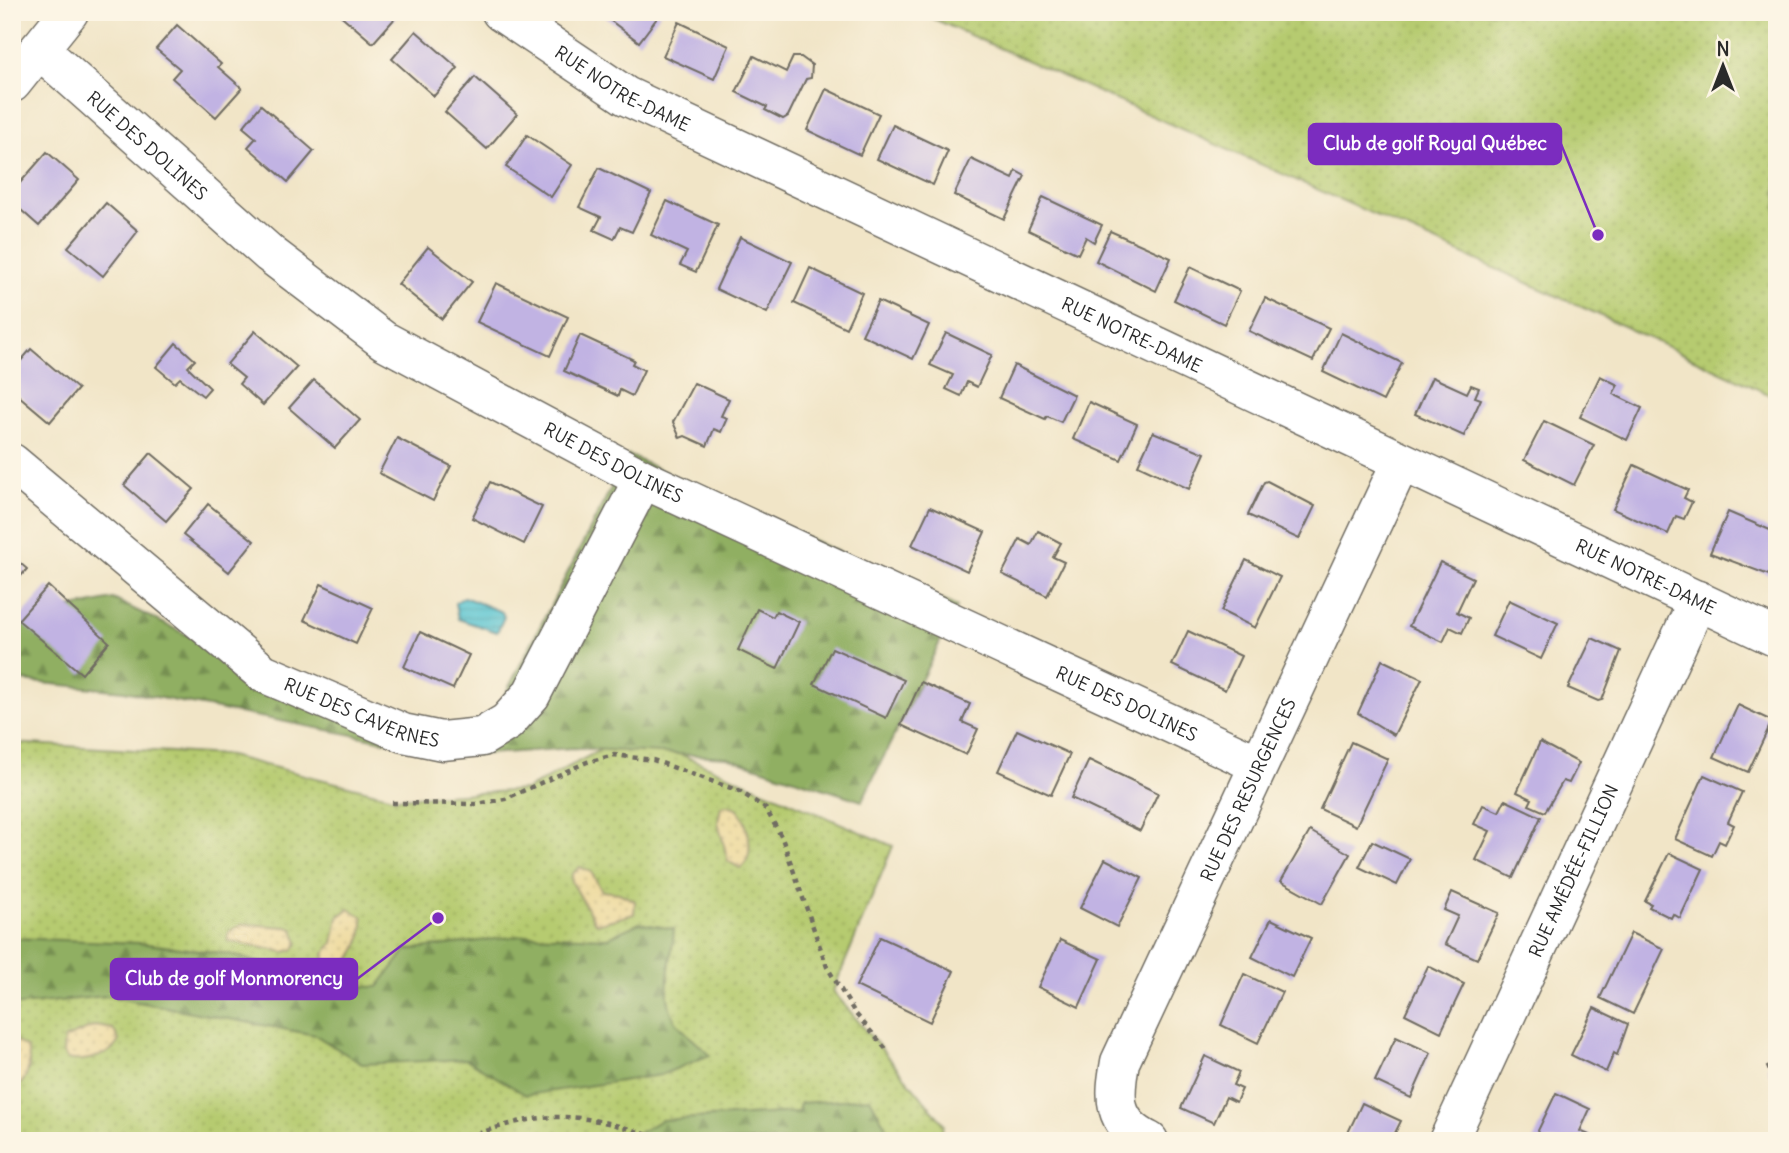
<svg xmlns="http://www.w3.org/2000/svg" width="1789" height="1153" font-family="Delius,sans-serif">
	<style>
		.green { fill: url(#green-dots); stroke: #707b4d; stroke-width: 2 }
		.forest { fill: url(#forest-firs); stroke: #5e6d46; stroke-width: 2 }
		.sand { fill: url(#sand-dots); stroke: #8c8264; stroke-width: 2 }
		.water { fill: url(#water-rules); stroke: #42787e; stroke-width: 2 }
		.building { fill: #c1b3e3 }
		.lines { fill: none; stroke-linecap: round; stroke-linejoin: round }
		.minor-casing { stroke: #706c62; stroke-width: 41 }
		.path { stroke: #706c62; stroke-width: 4.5; stroke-dasharray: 5 5; stroke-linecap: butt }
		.minor { stroke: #fff; stroke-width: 38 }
		.labels { text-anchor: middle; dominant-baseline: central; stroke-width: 5; stroke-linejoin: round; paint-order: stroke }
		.street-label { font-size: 18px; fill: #2b2b2b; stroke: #fcf5e5 }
		.leader { fill: none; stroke: #7b2cbf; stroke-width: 2.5 }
		.callout-dot { fill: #7b2cbf; stroke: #fcf5e5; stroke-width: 2.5 }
		.callout { fill: #7b2cbf; stroke: #7b2cbf; stroke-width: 2.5 }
		.callout-label { font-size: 19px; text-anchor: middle; font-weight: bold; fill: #fff }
	</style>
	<defs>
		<pattern id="green-dots" width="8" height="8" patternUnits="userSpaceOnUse" patternTransform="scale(1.75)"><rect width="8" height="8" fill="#b6cb6f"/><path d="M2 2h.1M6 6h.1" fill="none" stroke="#9dae60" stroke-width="1.8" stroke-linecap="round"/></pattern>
		<pattern id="forest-firs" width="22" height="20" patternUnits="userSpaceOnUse" patternTransform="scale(1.75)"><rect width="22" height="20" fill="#90af62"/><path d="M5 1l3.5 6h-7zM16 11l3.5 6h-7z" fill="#768f51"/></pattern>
		<pattern id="sand-dots" width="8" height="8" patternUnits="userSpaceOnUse" patternTransform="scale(1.75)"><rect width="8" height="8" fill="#eeda9e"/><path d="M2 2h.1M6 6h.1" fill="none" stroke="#cb8" stroke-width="1.8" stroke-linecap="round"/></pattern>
		<pattern id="water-rules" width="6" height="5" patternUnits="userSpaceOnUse" patternTransform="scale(1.75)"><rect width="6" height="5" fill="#59c5d2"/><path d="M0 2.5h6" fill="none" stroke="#4ea9b4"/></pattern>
	</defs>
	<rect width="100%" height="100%" fill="#fcf5e5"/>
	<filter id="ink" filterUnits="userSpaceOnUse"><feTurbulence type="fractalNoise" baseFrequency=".0143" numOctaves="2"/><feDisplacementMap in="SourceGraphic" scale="14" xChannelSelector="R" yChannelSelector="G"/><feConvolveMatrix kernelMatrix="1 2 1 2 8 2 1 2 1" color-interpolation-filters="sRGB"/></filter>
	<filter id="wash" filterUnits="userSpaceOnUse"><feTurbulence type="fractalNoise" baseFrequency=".00686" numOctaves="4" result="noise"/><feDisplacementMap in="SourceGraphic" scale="28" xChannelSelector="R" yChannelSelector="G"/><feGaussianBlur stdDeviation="1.57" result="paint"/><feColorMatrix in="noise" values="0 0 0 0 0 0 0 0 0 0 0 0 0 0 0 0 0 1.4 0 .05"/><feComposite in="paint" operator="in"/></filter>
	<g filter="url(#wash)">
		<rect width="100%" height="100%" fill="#f1e5c7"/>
		<g class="green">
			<polygon points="918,12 1777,12 1777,398 1593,312"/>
			<polygon points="631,733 893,846 833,991 944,1124 940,1141 12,1141 12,743 225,755 396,798 526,790"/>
		</g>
		<g class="forest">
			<polygon points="628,455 957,607 862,801 727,757 573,748 474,755"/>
			<polygon points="113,599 421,748 124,691 12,680 12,619"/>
			<path d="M639 923 674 929C673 958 660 991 674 1018 681 1031 699 1044 710 1055L661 1075 526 1095 466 1059 362 1064 315 1035 106 996 12 1006V938L139 943 230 954 336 986 378 987 406 950 528 935 607 938Z"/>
			<polygon points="870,1098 887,1129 916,1141 649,1141 635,1135 661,1120 798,1112 800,1103"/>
		</g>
		<g class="sand">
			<path d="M727 805 737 808C748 822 757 857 740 868L728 861 718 822 721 806Z"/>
			<polygon points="580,867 591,872 602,891 619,893 635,901 634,914 596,924 572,882 572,874"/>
			<path d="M349 909 363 917C364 937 357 953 343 968L326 967 324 954 333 943 338 917Z"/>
			<polygon points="242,924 287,927 293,929 298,943 293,950 284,952 228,941 228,933"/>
			<path d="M95 1026 113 1029 119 1040C113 1056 82 1063 67 1059L63 1053 64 1039Z"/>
			<path d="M12 1039 27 1048C32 1066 28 1081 12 1091Z"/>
		</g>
		<polygon class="water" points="464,597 502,612 504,617 497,632 458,619 455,603"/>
		<g id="blocks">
			<g class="building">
				<polygon points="337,12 393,12 397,16 373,43"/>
				<polygon points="599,12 657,12 660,14 639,42"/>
				<polygon points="679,22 729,46 714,79 663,56"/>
				<polygon points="177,25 221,64 218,67 242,88 216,117 172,78 180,69 156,49"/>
				<polygon points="416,31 458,68 434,96 392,59"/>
				<polygon points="754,56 786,72 793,57 801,57 812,65 811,78 806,79 788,116 783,119 765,110 767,107 736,92"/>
				<polygon points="475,77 517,114 487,149 445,112"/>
				<polygon points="826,89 879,114 860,155 807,130"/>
				<polygon points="261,105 314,151 288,182 248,147 256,138 243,127"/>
				<polygon points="893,125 948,151 933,185 877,159"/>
				<polygon points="527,135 572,165 551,197 506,167"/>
				<polygon points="47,152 79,180 39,226 12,202 12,192"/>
				<polygon points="971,159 1013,179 1016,171 1025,176 1004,219 954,195"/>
				<polygon points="599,168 651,193 632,232 620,227 614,239 594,230 601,217 579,207"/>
				<polygon points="1043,197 1102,225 1094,242 1086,237 1078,254 1028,230"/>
				<polygon points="667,201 718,225 696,272 680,265 687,252 651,235"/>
				<polygon points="106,203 138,231 103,276 68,247"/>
				<polygon points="1110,231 1171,258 1156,291 1096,261"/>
				<polygon points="740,237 792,262 767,313 716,289"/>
				<polygon points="428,247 472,282 442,319 398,284"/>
				<polygon points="1190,267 1240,291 1224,324 1174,300"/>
				<polygon points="810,268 862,293 846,328 794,303"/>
				<polygon points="496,283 568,317 550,356 477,322"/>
				<polygon points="1265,298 1329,328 1313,361 1249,331"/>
				<polygon points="878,301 929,325 913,359 862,335"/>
				<polygon points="255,331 297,367 263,405 239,384 244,378 227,364"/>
				<polygon points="946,333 992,355 977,387 967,382 961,396 946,389 953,375 930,365"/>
				<polygon points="1341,333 1402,363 1383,401 1323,372"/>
				<polygon points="580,335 634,360 632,364 644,370 632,396 620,390 618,396 564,371"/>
				<polygon points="176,343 195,360 188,367 210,388 203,396 180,378 175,383 156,367"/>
				<polygon points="31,349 78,389 50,422 12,390 12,371"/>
				<polygon points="1014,365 1074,395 1061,422 1047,416 1045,419 999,398"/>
				<polygon points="1600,376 1618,385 1613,394 1642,408 1627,440 1580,417"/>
				<polygon points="1432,377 1467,393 1471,385 1479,388 1475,397 1481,399 1464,436 1415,414"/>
				<polygon points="314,380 360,420 335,448 289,408"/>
				<polygon points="694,383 729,399 721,416 727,418 721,432 714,429 707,446 685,436 680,438 673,422"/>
				<polygon points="1089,402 1137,424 1121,460 1073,439"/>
				<polygon points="1544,421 1594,445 1574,485 1524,460"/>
				<polygon points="1153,432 1205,453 1189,489 1138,465"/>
				<polygon points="397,438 451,466 433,501 379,473"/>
				<polygon points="151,453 194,489 166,521 124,485"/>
				<polygon points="1634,465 1688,490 1684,498 1692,502 1684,519 1676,516 1668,534 1613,509"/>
				<polygon points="1267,481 1315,506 1299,539 1248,515 1264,482"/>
				<polygon points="490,482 542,507 524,544 472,518"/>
				<polygon points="208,504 254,541 229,572 183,535"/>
				<polygon points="930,507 985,532 967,571 912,545"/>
				<polygon points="1728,512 1777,533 1777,578 1710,553"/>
				<polygon points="1038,531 1061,543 1053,557 1064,562 1047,596 1002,574 1020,539 1031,545"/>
				<polygon points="12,556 27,569 12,586"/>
				<polygon points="1246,560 1280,577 1255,628 1221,611"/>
				<polygon points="1440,562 1473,578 1457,612 1469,618 1462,633 1450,627 1443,642 1409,626"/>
				<polygon points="321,584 373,608 356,644 304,620"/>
				<polygon points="48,586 109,642 82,674 18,620"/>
				<polygon points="1509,600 1558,623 1541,659 1492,636"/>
				<polygon points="757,609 773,617 776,611 799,622 777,669 738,650"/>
				<polygon points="1188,631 1241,656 1225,690 1172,665"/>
				<polygon points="420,632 469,655 453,689 404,667"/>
				<polygon points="1592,638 1621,651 1602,700 1598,701 1568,688"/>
				<polygon points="832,648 904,680 886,718 814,684"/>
				<polygon points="1382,660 1422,679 1394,735 1358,713"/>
				<polygon points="921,682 970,704 962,722 978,729 966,755 901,725"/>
				<polygon points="1738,705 1772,721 1748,772 1714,757"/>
				<polygon points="1017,730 1070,754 1051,795 998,771"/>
				<polygon points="1351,742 1388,759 1356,826 1320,809"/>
				<polygon points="1540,742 1579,763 1569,783 1563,781 1545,812 1529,805 1532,799 1517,792"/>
				<polygon points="1089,760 1158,793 1140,831 1071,798"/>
				<polygon points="1704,775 1742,792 1728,822 1734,825 1725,844 1719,841 1712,856 1675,839"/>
				<polygon points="1505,800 1541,817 1513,878 1476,860 1490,831 1474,824 1483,805 1499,812"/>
				<polygon points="1310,831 1350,854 1322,904 1281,881"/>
				<polygon points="1372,841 1410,859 1397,885 1359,867"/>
				<polygon points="1669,853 1703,869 1680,918 1673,914 1671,918 1649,907 1651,904 1645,901"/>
				<polygon points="1105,859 1142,878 1117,927 1080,908"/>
				<polygon points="1452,892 1499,913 1477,959 1445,944 1458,916 1444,910"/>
				<polygon points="1271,919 1311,938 1292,977 1252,957"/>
				<polygon points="1631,933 1664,949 1633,1014 1600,998"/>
				<polygon points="880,937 954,971 930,1022 856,986"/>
				<polygon points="1060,940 1101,959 1079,1007 1038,987"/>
				<polygon points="1428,966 1464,984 1441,1032 1405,1014"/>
				<polygon points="1244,974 1282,992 1258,1043 1221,1025"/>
				<polygon points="1594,1008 1628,1024 1617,1055 1614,1053 1606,1072 1571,1055"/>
				<polygon points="1396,1037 1431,1053 1411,1098 1375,1081"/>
				<polygon points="1205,1056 1239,1072 1233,1085 1242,1089 1236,1102 1226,1097 1214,1123 1181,1108"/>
				<polygon points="1777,1063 1777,1091 1767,1067"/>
				<polygon points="1556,1093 1590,1109 1580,1131 1594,1137 1593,1141 1533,1141"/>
				<polygon points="1362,1103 1401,1121 1391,1141 1344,1141"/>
			</g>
		</g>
	</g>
	<g filter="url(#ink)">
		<use href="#blocks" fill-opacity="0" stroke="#706c62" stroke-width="2"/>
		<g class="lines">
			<g class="minor-casing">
				<g id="minor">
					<path id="s1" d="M501 12 626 96 1777 638"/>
					<path id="s2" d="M39 49 270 254 383 340 643 479 1258 764"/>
					<polyline points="12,83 69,12"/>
					<path id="s3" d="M12 463 263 673 403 733 442 741 482 737 507 722 531 695 643 479"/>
					<path id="s4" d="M1149 1141C1111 1123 1114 1096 1120 1062L1401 462"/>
					<path id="s5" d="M1448 1141 1698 600"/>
				</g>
			</g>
			<g class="path">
				<polyline points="392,803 477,804 505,799 587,762 614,755 653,760 739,791 766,809 782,838 827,967 855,1013 886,1049"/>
				<path d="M458 1141C545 1108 579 1110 665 1141"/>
			</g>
			<use href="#minor" class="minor"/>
		</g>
	</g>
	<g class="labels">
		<g class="street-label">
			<text stroke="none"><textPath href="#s1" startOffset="144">RUE NOTRE-DAME</textPath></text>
			<text stroke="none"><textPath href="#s2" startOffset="145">RUE DES DOLINES</textPath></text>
			<text stroke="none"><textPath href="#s1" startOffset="710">RUE NOTRE-DAME</textPath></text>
			<text stroke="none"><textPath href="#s2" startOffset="712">RUE DES DOLINES</textPath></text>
			<text stroke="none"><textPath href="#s1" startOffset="1278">RUE NOTRE-DAME</textPath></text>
			<text stroke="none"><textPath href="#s2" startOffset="1279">RUE DES DOLINES</textPath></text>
			<text stroke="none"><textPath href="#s3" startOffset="434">RUE DES CAVERNES</textPath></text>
			<text stroke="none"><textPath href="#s4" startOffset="394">RUE DES RESURGENCES</textPath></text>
			<text stroke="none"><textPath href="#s5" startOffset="298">RUE AMÉDÉE-FILLION</textPath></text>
		</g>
	</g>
	<path class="leader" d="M1598 235L1561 144M438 918L357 979"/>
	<g class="callout-dot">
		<circle cx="1598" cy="235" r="7"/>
		<circle cx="438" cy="918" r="7"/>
	</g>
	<g class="callout">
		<rect x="1309" y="124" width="252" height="40" rx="7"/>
		<rect x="111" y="959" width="246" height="40" rx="7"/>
	</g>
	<g class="callout-label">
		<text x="1435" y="150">Club de golf Royal Québec</text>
		<text x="234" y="985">Club de golf Monmorency</text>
	</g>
	<rect width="1789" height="1153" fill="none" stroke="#fcf5e5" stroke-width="42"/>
	<g transform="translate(1723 66)" stroke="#fcf5e5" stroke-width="5" paint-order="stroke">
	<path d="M0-5L12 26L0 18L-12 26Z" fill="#2b2b2b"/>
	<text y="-10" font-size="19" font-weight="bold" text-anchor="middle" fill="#2b2b2b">N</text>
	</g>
</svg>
